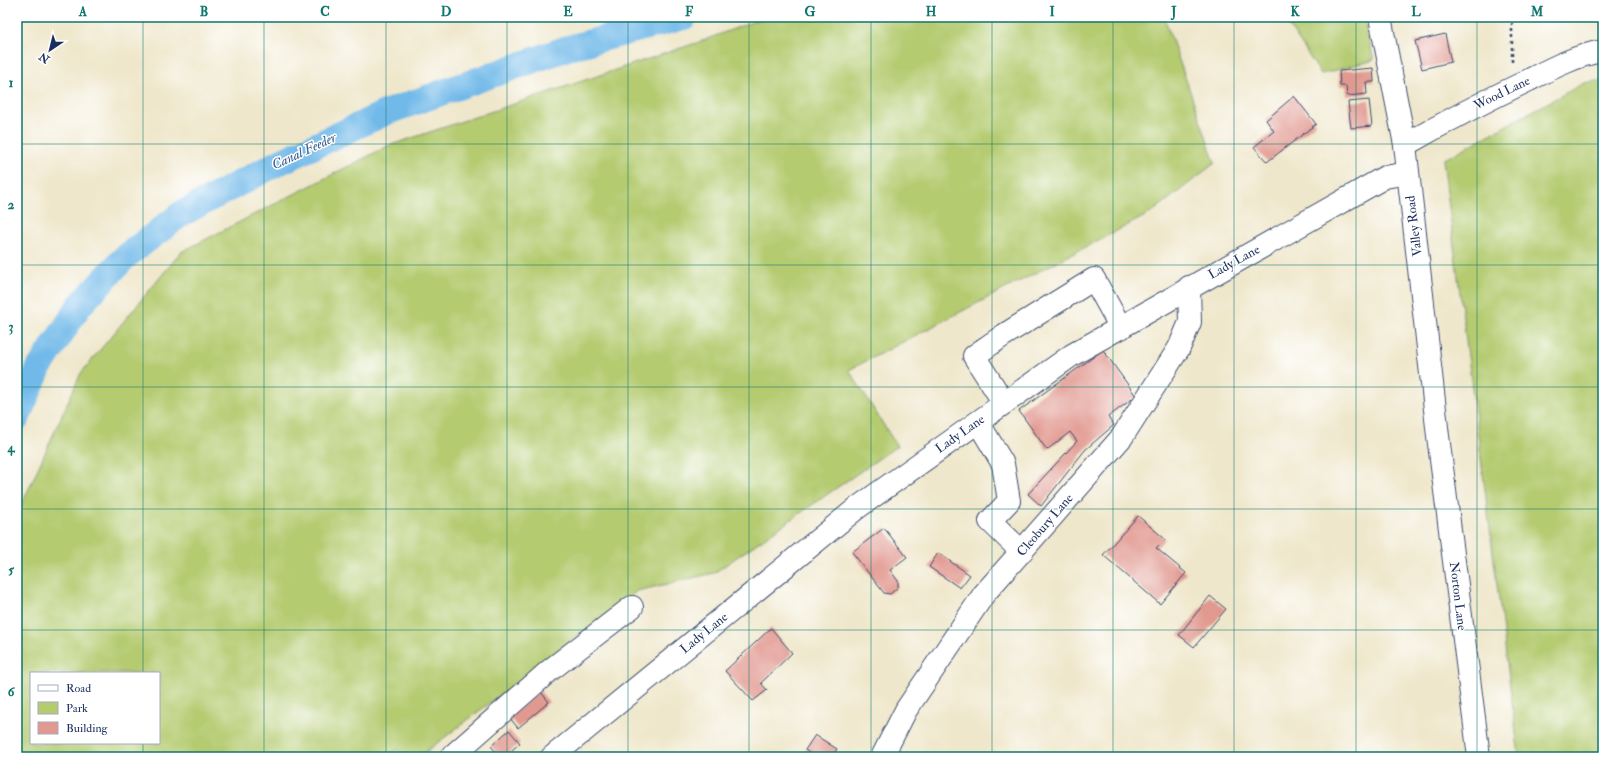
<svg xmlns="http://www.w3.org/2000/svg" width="1620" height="774" font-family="'IM FELL Double Pica',serif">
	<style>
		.green { fill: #b4cb6f; stroke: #687d66; fill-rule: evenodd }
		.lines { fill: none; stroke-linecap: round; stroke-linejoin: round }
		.canal { stroke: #71b9e9; stroke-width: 26 }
		.building { fill: #e1988f }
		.minor-casing { stroke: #3b4b6e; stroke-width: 24 }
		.path { stroke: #3b4b6e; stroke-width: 2.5; stroke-dasharray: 3 3; stroke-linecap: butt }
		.minor { stroke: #fff; stroke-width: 22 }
		.grid { fill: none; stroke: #0f766e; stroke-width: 1; stroke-opacity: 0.55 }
		.labels { text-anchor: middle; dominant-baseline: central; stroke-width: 3; stroke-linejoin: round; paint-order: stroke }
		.street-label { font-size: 13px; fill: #1b2f5e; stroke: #fff }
		.water-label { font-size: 14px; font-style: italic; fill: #395f8f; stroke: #fff }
		.neatline { fill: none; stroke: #0f766e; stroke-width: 1.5 }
		.grid-label { font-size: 13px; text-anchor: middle; font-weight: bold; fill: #0f766e }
	</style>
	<rect width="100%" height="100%" fill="#fff"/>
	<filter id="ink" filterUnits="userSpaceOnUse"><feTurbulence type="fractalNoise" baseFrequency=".025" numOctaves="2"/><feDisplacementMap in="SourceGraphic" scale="8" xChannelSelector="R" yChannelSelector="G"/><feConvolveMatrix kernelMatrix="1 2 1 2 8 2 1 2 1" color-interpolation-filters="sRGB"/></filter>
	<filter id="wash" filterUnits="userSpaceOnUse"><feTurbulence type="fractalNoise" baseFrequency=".012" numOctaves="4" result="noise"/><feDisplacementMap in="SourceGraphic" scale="16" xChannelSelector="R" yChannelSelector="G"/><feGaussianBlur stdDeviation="0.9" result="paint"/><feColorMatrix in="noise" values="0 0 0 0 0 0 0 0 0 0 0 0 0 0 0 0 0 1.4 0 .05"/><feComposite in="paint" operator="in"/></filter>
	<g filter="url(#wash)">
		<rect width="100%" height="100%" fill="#efe7cb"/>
		<g class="green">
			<path d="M765 17H1164L1215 163 1151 213 849 370 897 446 714 573 637 591 419 757H405L397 750 386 757H17V515L81 373 181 252 388 146 702 41ZM31 673H159V743H31Z"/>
			<polygon points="1283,17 1363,17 1374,60 1321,74"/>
			<polygon points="1603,80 1603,757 1519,757 1443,160 1584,83"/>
		</g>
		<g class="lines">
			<polyline class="canal" points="17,418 39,368 80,305 125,257 181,214 276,164 387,112 568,48 684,17"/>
		</g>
		<g id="blocks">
			<g class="building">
				<polygon points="1445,34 1451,62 1422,69 1415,41"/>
				<polygon points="1373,68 1374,82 1366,82 1367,94 1347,96 1346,86 1340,86 1339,71"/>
				<polygon points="1294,96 1316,124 1267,162 1254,147 1274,131 1266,120"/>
				<polygon points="1369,100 1372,126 1351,128 1348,102"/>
				<polygon points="1103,350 1136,396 1108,417 1114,425 1085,450 1041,506 1028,494 1077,441 1070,432 1047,450 1019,411"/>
				<polygon points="1138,516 1165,539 1156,548 1186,573 1160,604 1103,555"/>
				<polygon points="884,528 907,557 890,570 898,581 898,587 890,594 884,593 852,552"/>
				<polygon points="938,553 970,575 960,588 929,567"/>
				<polygon points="1210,596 1226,609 1194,647 1179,635"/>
				<polygon points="771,628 792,653 761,683 767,690 753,701 725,671"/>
				<polygon points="540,691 549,702 518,728 509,717"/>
				<polygon points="509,730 520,743 504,757 500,757 491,746"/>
				<polygon points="815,735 837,749 832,757 815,757 805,750"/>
			</g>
		</g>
	</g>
	<g filter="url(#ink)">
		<use href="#blocks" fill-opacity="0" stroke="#3b4b6e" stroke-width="1"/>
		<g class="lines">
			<g class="minor-casing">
				<g id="minor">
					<polyline points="1380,17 1405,145 1438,436 1479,757"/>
					<path d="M1405 145C1445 122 1487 100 1529 80 1552 68 1577 55 1603 51"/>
					<polyline points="1004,403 974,356 1004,335 1094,279 1121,328"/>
					<polyline points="978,422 1003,464 1009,501 990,521 1022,552"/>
					<polyline points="451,757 549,671 632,607"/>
					<polyline points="552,757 857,508 1072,355 1385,177 1408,173"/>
					<polyline points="882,757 906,710 984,594 1122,437 1179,348 1190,322 1189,287"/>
				</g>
			</g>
			<polyline class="path" points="1512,62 1512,23 1516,17"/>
			<use href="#minor" class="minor"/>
		</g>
	</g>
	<path class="grid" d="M143 17V673M264 17V757M386 17V757M507 17V757M628 17V757M749 17V757M871 17V757M992 17V757M1113 17V757M1234 17V757M1356 17V757M1477 17V757M17 144H1603M17 265H1603M17 387H1603M17 509H1603M17 630H1603M143 743V757"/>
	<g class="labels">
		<g class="street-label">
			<text transform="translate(1502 93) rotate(-26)">Wood Lane</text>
			<text transform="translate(1414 226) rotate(-97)">Valley Road</text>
			<text transform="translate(1234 262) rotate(-29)">Lady Lane</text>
			<text transform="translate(960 434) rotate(-35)">Lady Lane</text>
			<text transform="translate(1045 525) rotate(-49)">Cleobury Lane</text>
			<text transform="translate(1458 596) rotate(83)">Norton Lane</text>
			<text transform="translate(704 633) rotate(-39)">Lady Lane</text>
		</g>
		<g class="water-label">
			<text transform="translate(304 151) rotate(-25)">Canal Feeder</text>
		</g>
	</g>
	<rect width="1620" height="774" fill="none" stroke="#fff" stroke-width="44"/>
	<rect x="30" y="672" width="130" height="72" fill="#ffffff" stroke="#a4acbf"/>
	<rect x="38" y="685" width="20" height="6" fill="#ffffff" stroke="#a4acbf"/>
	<text x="66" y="692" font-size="12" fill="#1b2f5e">Road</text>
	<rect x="38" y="702" width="20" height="12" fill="#b4cb6f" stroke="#a4acbf"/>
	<text x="66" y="712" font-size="12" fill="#1b2f5e">Park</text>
	<rect x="38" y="722" width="20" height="12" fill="#e1988f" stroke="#a4acbf"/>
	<text x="66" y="732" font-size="12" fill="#1b2f5e">Building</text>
	<g transform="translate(50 50) rotate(215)" stroke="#ffffff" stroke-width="3" paint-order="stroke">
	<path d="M0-3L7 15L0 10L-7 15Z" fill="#1b2f5e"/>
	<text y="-6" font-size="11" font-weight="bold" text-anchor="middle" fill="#1b2f5e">N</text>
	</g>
	<rect x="22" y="22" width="1576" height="730" class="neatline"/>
	<g class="grid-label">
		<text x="83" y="16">A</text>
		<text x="204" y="16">B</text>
		<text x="325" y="16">C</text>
		<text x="446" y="16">D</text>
		<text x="568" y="16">E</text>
		<text x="689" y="16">F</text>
		<text x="810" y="16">G</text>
		<text x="931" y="16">H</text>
		<text x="1052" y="16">I</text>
		<text x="1174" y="16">J</text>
		<text x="1295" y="16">K</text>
		<text x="1416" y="16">L</text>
		<text x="1537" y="16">M</text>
		<text x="11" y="87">1</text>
		<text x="11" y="209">2</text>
		<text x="11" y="331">3</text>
		<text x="11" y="452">4</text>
		<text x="11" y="574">5</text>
		<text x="11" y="696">6</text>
	</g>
</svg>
